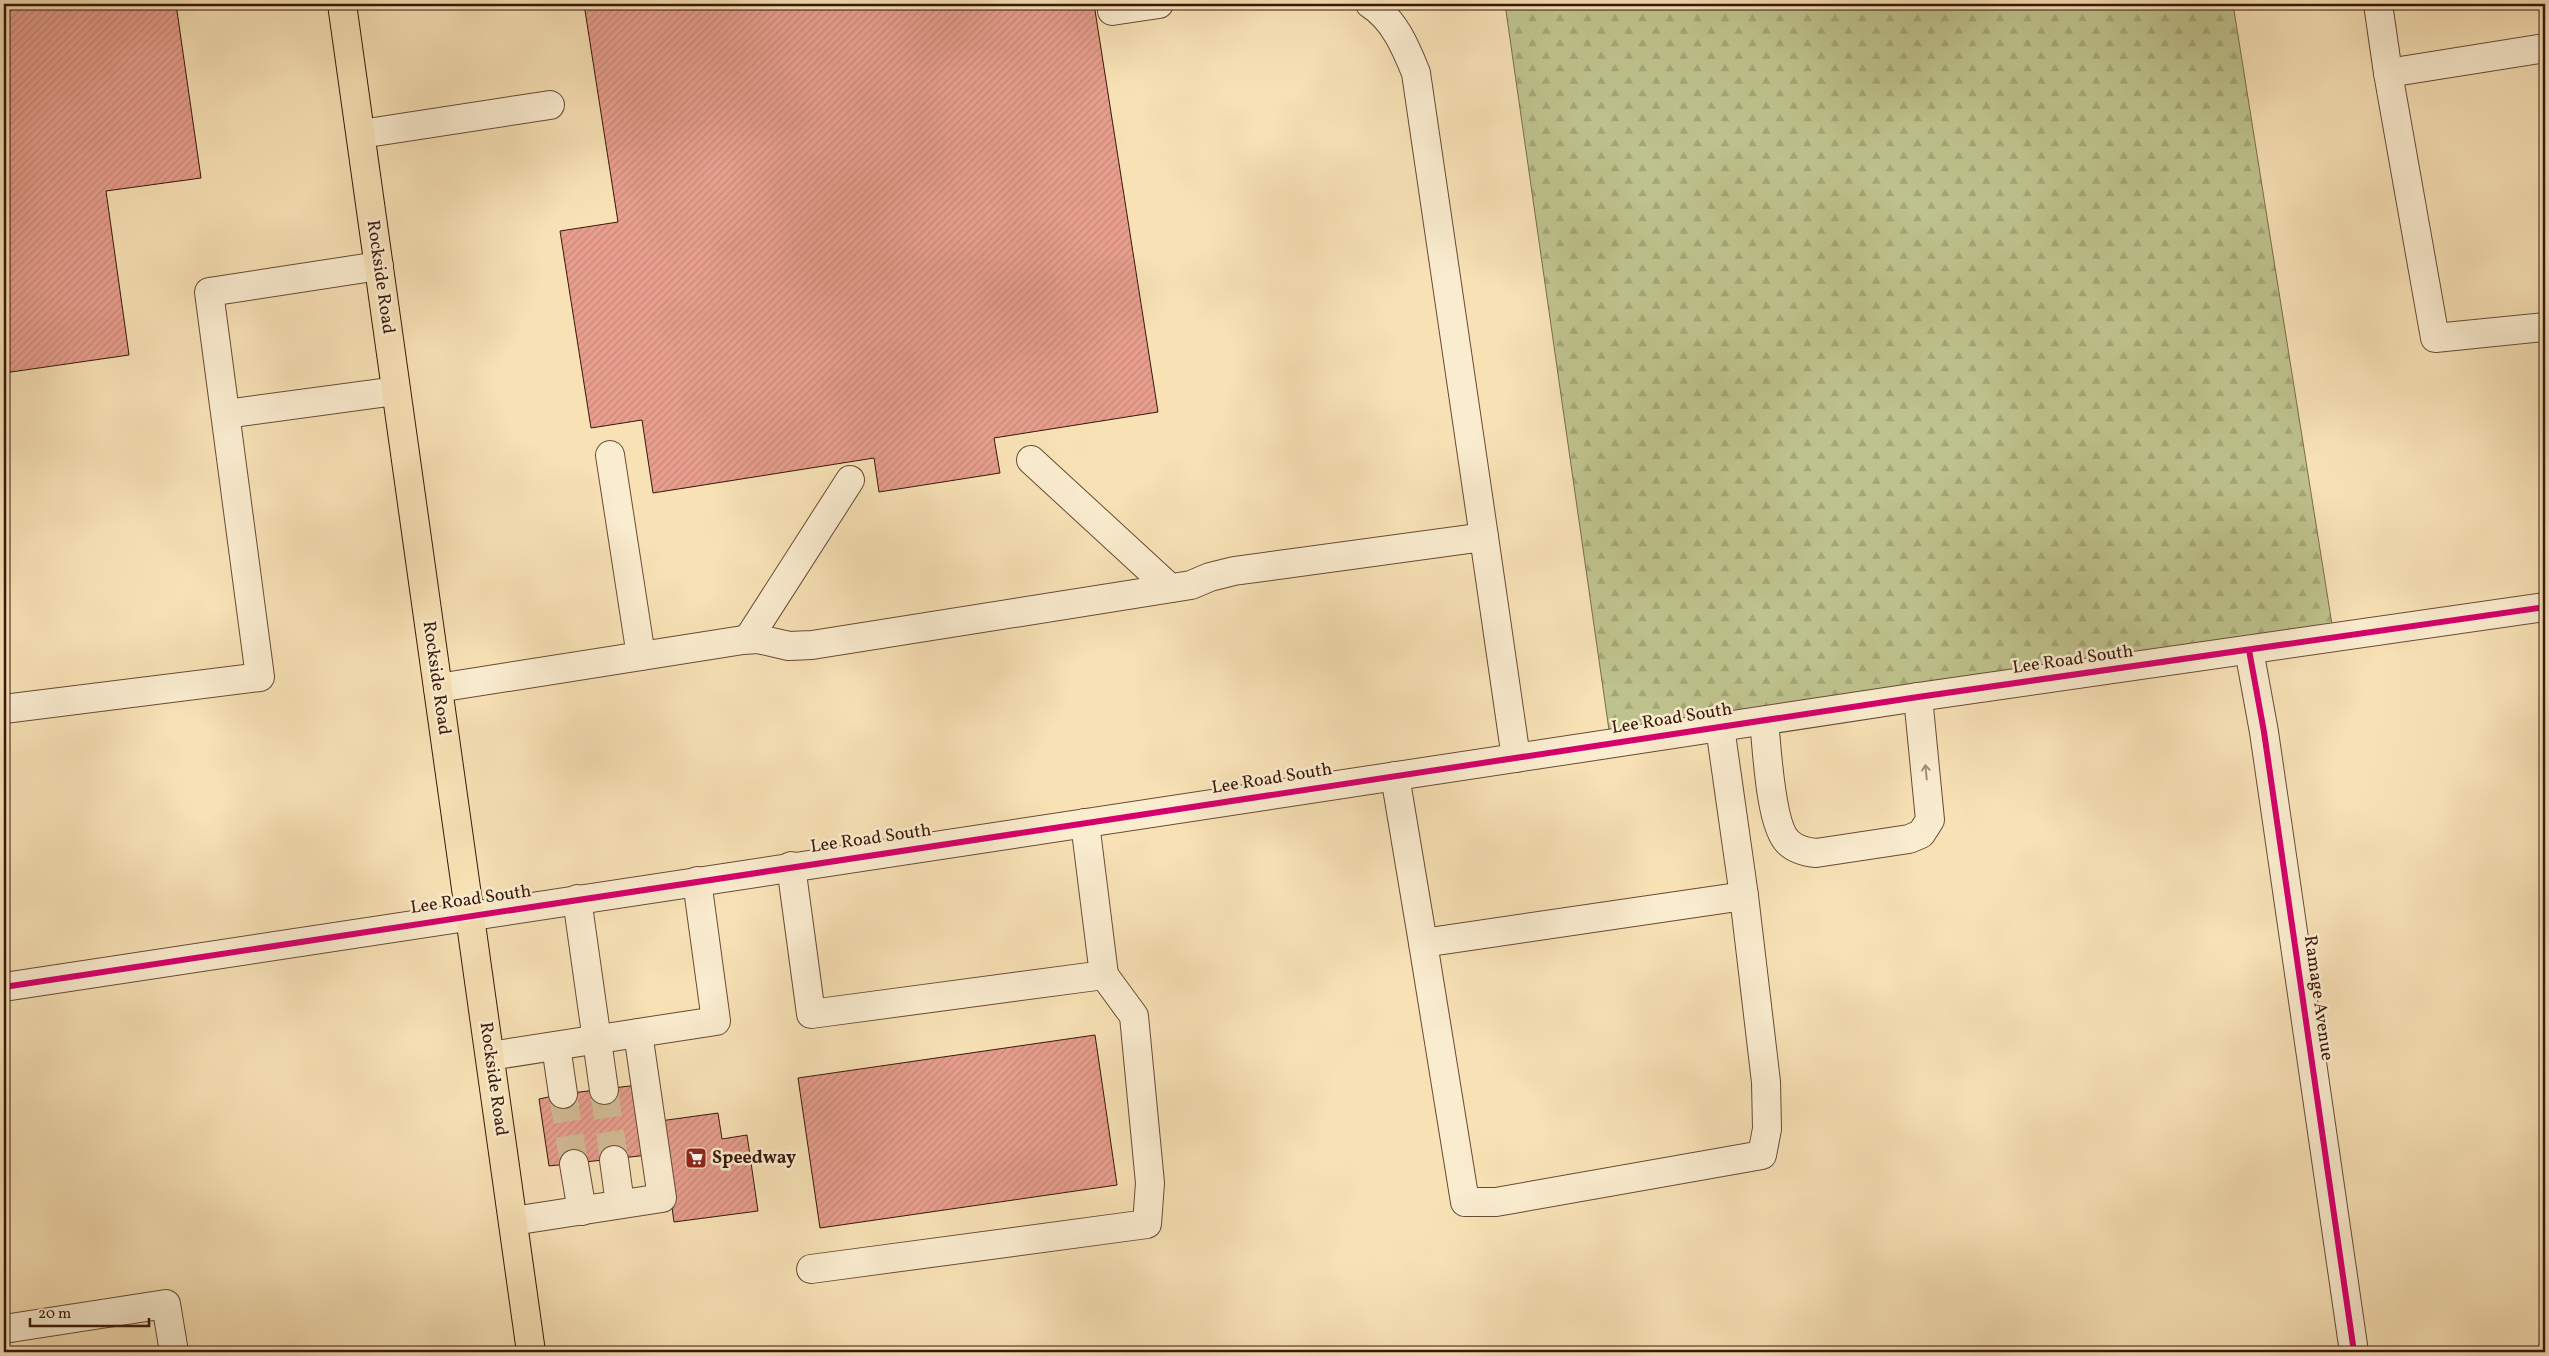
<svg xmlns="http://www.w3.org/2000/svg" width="2549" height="1356" font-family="Vollkorn,serif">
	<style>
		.forest { fill: url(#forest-firs); stroke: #7b6c4b }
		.building { fill: url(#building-hatch); stroke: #38170a }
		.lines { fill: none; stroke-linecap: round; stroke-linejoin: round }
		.minor-tunnel { stroke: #d1b993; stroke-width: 28; stroke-dasharray: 28 14; stroke-linecap: butt }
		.minor-casing { stroke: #684a35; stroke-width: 30 }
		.major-casing { stroke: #38170a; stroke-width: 30 }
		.minor { stroke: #faeccf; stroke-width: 28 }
		.major { stroke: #f7e1b5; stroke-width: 28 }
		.cycleway-casing { stroke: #faeccf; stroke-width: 9 }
		.cycleway { stroke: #d6006c; stroke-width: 6 }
		.oneway { stroke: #a38c76 }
		.labels { text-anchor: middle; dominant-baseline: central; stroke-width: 5; stroke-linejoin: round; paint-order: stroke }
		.street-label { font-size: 18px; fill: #38170a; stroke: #faeccf }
		.poi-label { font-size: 18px; font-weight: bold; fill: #38170a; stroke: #faeccf; text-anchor: start }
	</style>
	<defs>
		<pattern id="forest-firs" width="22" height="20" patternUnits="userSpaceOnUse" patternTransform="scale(1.25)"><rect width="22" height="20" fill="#bec28c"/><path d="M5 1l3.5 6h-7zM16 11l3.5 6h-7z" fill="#a4a677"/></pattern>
		<pattern id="building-hatch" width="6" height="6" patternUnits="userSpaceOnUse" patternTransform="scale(1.25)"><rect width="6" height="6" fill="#e79e8d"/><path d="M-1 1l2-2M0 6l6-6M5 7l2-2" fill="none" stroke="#c78778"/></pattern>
	</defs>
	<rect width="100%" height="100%" fill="#f7e1b5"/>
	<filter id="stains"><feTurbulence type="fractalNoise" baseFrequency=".004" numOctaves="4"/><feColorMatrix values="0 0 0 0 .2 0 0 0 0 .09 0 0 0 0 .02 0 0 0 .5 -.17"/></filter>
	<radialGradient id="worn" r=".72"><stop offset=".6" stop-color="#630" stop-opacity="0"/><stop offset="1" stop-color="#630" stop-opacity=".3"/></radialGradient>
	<polygon class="forest" points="1505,4 2233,4 2334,637 1611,744"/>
	<g class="building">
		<polygon points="4,4 176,4 201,178 106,191 129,355 4,373"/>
		<polygon points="584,4 1094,4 1158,412 994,438 1000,473 879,492 874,458 653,493 642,420 591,428 560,231 618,222"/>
		<polygon points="1095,1035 1117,1185 820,1228 798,1078"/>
		<polygon points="638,1085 648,1155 549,1166 539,1099 563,1094"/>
		<polygon points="718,1113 722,1139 747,1135 758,1211 674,1222 660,1121"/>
	</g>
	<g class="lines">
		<g class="minor-tunnel">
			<polyline points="604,1090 614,1160"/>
			<polyline points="563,1094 574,1164"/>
		</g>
		<g class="minor-casing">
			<g id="minor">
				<path d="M1370 4C1394 19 1406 48 1416 73L1484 537"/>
				<polyline points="2378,4 2388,73 2435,338 2545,327"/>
				<polyline points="1112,11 1159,4"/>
				<polyline points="2388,73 2545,48"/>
				<polyline points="361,134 550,105"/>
				<polyline points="226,414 396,391"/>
				<polyline points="610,455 641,656"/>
				<polyline points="1031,460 1170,588"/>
				<polyline points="748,639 850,480"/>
				<polyline points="2249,650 2264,732 2354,1352"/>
				<polyline points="438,688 743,640 758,639 789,646 812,645 1191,585 1210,577 1234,571 1484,537 1516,758"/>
				<polyline points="4,709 260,677 209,292 379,266"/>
				<path d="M1764 721C1767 747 1770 825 1788 842 1795 849 1806 852 1816 853L1909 839 1921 834 1930 820 1918 697"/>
				<polyline points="1395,776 1423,943 1744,896 1720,727"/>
				<polyline points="791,866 811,1014 1104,975 1085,823"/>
				<polyline points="577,899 604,1090"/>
				<polyline points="1423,943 1465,1202 1496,1202 1762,1155 1767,1129 1766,1082 1744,896"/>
				<polyline points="4,987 1918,697 2545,607"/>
				<polyline points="638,1033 716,1021 697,881"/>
				<polyline points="556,1046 563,1094"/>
				<polyline points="490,1056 638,1033 662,1198 513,1221"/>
				<polyline points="614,1160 620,1204"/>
				<polyline points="574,1164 582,1211"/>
				<polyline points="811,1269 1147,1224 1150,1183 1134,1016 1104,975"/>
				<polyline points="4,1329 166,1304 174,1352"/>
			</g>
		</g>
		<g class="major-casing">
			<polyline id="major" points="342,4 531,1352"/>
		</g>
		<use href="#minor" class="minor"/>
		<use href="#major" class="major"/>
		<g class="cycleway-casing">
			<g id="cycleway">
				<polyline points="2249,650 2264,732 2354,1352"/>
				<polyline points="4,987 1918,697 2545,607"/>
			</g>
		</g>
		<use href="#cycleway" class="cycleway"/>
	</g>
	<defs><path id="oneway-shaft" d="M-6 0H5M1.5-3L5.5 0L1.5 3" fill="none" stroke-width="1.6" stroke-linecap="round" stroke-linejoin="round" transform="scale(1.25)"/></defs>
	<use class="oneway" href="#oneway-shaft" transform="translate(1926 772) rotate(-96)"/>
	<defs>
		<g id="supermarket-square" transform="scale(1.125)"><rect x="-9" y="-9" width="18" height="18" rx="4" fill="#8f2418" stroke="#faeccf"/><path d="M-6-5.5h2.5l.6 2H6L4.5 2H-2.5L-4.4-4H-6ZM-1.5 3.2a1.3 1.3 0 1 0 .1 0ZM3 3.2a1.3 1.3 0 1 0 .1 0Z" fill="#fff"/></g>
	</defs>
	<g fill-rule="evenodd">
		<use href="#supermarket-square" x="696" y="1158"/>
	</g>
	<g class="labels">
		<g class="street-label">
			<text transform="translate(380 277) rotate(82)">Rockside Road</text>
			<text transform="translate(2073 660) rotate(-8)">Lee Road South</text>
			<text transform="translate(436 678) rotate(82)">Rockside Road</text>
			<text transform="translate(1672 719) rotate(-9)">Lee Road South</text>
			<text transform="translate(1272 779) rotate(-9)">Lee Road South</text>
			<text transform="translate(871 839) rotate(-8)">Lee Road South</text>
			<text transform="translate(471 900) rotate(-8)">Lee Road South</text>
			<text transform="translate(2318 998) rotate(82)">Ramage Avenue</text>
			<text transform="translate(493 1079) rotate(82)">Rockside Road</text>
		</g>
		<g class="poi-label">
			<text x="712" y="1158">Speedway</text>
		</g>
	</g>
	<rect width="2549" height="1356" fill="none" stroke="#f7e1b5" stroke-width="20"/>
	<rect x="5" y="5" width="2539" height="1346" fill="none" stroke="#38170a" stroke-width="2.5"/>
	<rect x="10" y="10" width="2529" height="1336" fill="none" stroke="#38170a"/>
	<path d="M30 1318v8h119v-8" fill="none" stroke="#38170a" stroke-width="2.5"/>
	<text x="38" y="1318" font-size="15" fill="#38170a" stroke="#faeccf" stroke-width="4" paint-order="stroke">20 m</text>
	<rect width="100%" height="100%" filter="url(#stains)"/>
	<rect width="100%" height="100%" fill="url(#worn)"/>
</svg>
